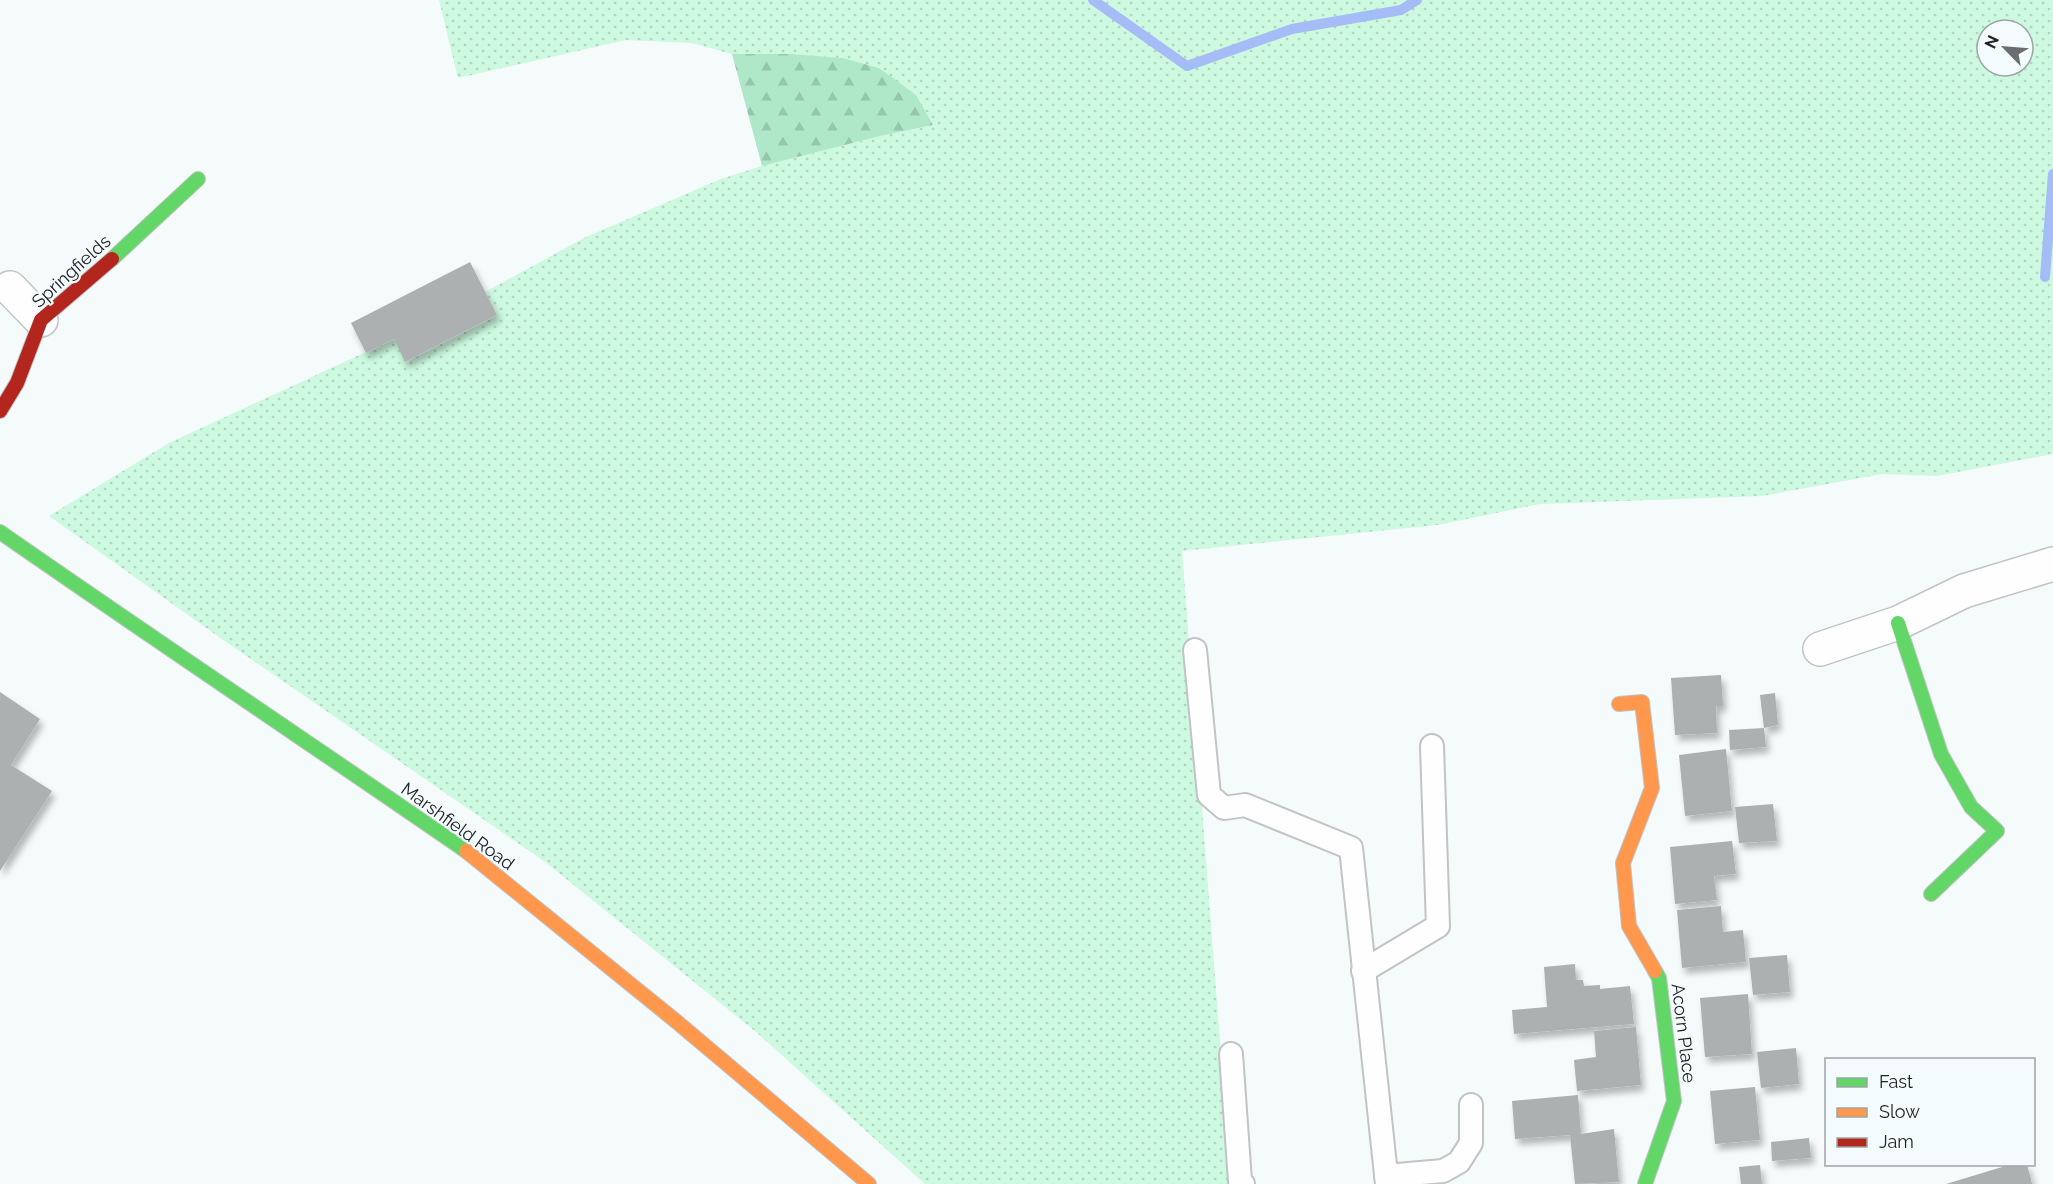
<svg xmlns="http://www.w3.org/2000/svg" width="2053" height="1184" font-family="Raleway,sans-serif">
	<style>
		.grass { fill: url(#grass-dots); fill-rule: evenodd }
		.forest { fill: url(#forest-firs) }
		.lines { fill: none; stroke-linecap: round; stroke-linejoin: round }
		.stream { stroke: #a6bcf7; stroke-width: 10 }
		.building { fill: #adb0b1; filter: url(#shadow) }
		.lane-casing { stroke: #c1c4c5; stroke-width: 26 }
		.street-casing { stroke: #c1c4c5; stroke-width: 36 }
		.fast-casing { stroke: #c1c4c5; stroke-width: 16 }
		.slow-casing { stroke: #c1c4c5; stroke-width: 16 }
		.jam-casing { stroke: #c1c4c5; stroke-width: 16 }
		.lane { stroke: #fefefe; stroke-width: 22 }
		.street { stroke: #fefefe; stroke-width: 33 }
		.fast { stroke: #63d668; stroke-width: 14 }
		.slow { stroke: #ff974d; stroke-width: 14 }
		.jam { stroke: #b3261e; stroke-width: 14 }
		.labels { text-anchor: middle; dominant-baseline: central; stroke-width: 4.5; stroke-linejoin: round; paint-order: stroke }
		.street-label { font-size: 18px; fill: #202323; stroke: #f3fbfd }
	</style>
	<defs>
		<pattern id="grass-dots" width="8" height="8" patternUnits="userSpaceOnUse" patternTransform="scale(1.5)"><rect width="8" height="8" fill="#ccf9df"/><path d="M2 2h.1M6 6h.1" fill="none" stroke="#afd5bf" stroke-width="1.8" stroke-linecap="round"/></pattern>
		<pattern id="forest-firs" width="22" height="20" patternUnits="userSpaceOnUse" patternTransform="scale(1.5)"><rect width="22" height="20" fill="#afe8c9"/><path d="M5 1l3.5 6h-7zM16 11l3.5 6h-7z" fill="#96c7ac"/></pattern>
		<filter id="shadow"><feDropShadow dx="3.5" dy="6" stdDeviation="3" flood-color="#0004"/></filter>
	</defs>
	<rect width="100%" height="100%" fill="#f5fafb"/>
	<path class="grass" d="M439 0H2053V454L1937 476 1882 474 1762 496 1540 504 1437 525 1182 551 1231 1184H925L755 1031 544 861 219 637 49 516 169 443 394 339 406 362 497 315 485 292 586 237 721 179 762 166 880 136 933 125 879 68 843 58 791 54H732L692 43 626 40 458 78ZM1987 30H2023V66H1987Z"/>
	<polygon class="forest" points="732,54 791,54 843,58 879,68 916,95 933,125 880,136 762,166"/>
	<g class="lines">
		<g class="stream">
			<polyline points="1093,0 1187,66 1292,29 1401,10 1417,0"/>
			<polyline points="2045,277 2053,174"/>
		</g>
	</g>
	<g class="building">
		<polygon points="470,262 497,315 405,362 394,339 366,353 351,323"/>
		<polygon points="1721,675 1723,706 1716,706 1717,733 1675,735 1671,678"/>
		<polygon points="0,692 40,719 11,765 52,791 0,871"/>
		<polygon points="1775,693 1778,725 1764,728 1760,695"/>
		<polygon points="1764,728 1766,747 1730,750 1729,730"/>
		<polygon points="1726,749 1732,811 1685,816 1679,755"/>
		<polygon points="1773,804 1777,841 1739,843 1735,807"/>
		<polygon points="1732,841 1736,874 1714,876 1717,900 1675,904 1670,847"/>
		<polygon points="1721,906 1723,932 1743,930 1746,962 1682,968 1677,910"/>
		<polygon points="1787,955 1790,992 1753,995 1749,958"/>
		<polygon points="1575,964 1576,980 1583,980 1584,986 1600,985 1600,989 1630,986 1634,1024 1514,1034 1512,1010 1547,1007 1544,967"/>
		<polygon points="1748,994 1752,1054 1705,1057 1700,998"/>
		<polygon points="1636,1027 1641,1085 1577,1091 1574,1060 1596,1057 1594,1031"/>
		<polygon points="1796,1048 1799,1084 1761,1088 1757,1052"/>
		<polygon points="1755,1087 1760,1140 1715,1144 1710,1091"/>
		<polygon points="1578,1095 1581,1134 1614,1129 1619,1182 1575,1184 1570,1135 1515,1139 1512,1101"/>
		<polygon points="1809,1138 1811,1158 1772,1161 1771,1142"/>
		<polygon points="2012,1164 2027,1164 2032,1184 1946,1184"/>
		<polygon points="1760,1165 1762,1184 1741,1184 1739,1167"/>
	</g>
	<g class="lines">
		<g class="lane-casing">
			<g id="lane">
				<polyline points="1195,650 1209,795 1224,808 1245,805 1351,848 1387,1184"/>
				<polyline points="1363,971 1438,926 1432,746"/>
				<polyline points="1231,1054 1240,1181 1243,1184"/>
				<polyline points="1386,1176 1443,1171 1459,1162 1471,1143 1471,1105"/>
			</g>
		</g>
		<g class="street-casing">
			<g id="street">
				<polyline points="10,288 41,320"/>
				<polyline points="1820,649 1898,623 1964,591 2053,564"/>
			</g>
		</g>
		<g class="fast-casing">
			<g id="fast">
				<polyline points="112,259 198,179"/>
				<path d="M0 532C155 640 311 744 466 851"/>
				<polyline points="1898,623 1941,754 1971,807 1997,831 1931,894"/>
				<polyline points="1645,1184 1674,1101 1659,978 1655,971"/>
			</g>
		</g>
		<g class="slow-casing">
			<g id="slow">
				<polyline points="1619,704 1642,702 1652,788 1623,863 1629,926 1655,971"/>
				<polyline points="466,851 677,1022 869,1184"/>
			</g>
		</g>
		<g class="jam-casing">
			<polyline id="jam" points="0,411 17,383 41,320 112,259"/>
		</g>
		<use href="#lane" class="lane"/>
		<use href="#street" class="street"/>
		<use href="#fast" class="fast"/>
		<use href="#slow" class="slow"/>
		<use href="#jam" class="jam"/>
	</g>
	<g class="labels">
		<g class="street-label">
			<text transform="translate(71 271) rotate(-42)">Springfields</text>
			<text transform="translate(458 826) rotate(36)">Marshfield Road</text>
			<text transform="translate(1684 1033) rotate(83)">Acorn Place</text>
		</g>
	</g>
	<rect x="1825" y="1058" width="210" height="108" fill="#f3fbfd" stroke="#9fa5a6" stroke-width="1.5"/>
	<rect x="1837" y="1078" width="30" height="9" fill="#63d668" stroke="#9fa5a6" stroke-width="1.5"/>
	<text x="1879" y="1088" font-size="18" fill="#202323">Fast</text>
	<rect x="1837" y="1108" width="30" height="9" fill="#ff974d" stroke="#9fa5a6" stroke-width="1.5"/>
	<text x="1879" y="1118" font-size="18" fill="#202323">Slow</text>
	<rect x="1837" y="1138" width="30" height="9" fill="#b3261e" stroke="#9fa5a6" stroke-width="1.5"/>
	<text x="1879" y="1148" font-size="18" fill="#202323">Jam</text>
	<g transform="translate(2005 48) rotate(295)"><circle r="28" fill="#f3fbfd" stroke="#9fa5a6" stroke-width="1.5"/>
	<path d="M0-4.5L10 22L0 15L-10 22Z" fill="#6b6e6f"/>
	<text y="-9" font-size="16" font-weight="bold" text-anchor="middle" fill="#202323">N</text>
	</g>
</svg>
